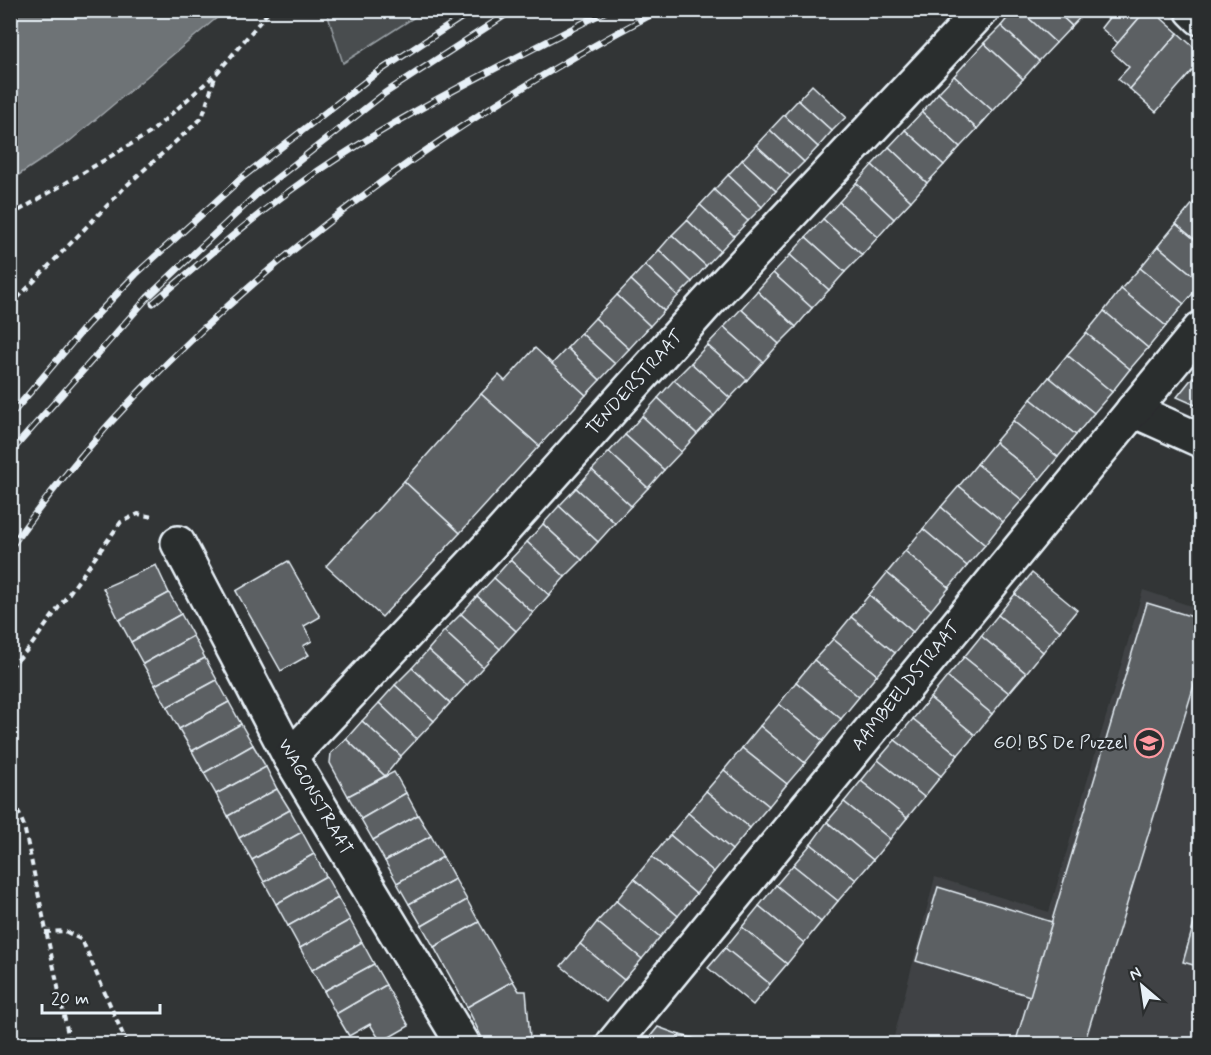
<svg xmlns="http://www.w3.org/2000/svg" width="1211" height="1055" font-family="Mynerve,sans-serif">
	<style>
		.built { fill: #3f4244 }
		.green { fill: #494d4f; stroke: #989fa4; stroke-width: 1.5 }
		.water { fill: #6e7376; stroke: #9fa5aa; stroke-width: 1.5 }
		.building { fill: #5c6063; stroke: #e8f1f8; stroke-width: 1.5 }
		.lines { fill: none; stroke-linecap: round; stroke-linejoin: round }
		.minor-casing { stroke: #e8f1f8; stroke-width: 38 }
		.path { stroke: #e8f1f8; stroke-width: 4; stroke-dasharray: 6 4.5; stroke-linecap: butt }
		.minor { stroke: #2a2d2e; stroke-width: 33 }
		.rail-casing { stroke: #e8f1f8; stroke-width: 7 }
		.rail { stroke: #2a2d2e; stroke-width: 4.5; stroke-dasharray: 14; stroke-linecap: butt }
		.labels { text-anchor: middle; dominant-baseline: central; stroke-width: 4.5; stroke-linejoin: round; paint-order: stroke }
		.street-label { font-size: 18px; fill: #e8f1f8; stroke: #2a2d2e }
		.poi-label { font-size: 18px; fill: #e8f1f8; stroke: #2a2d2e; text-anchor: end }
	</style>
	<rect width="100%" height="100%" fill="#323536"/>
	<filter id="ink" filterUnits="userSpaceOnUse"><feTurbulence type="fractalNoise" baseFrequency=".0167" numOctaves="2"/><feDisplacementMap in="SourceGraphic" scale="12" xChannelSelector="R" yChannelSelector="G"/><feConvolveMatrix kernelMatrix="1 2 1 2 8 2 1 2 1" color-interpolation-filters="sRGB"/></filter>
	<g filter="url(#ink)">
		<polygon class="built" points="1143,590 1200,609 1200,1044 892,1044 935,877 1049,912"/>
		<polygon class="green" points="326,10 424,10 424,11 343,63"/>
		<polygon class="water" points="21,10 225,10 225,11 70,141 11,180 11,18"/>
		<g class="building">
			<polygon points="1014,10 1020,10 1056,43 1039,61 1001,26"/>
			<polygon points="1020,10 1055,10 1072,26 1056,43"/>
			<polygon points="1055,10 1087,10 1072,26"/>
			<polygon points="1115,10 1146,10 1118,43 1101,28"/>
			<polygon points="1146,10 1152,10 1178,33 1130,89 1118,79 1129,67 1111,51"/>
			<polygon points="1001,26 1039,61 1023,79 984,43"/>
			<polygon points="1178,33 1200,53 1200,62 1156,112 1130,89"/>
			<polygon points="984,43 1023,79 993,111 954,76"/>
			<polygon points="954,76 993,111 977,129 938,93"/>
			<polygon points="812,85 846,117 832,131 798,100"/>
			<polygon points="938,93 977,129 960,147 922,112"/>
			<polygon points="798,100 832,131 818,147 784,115"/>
			<polygon points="922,112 960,147 944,165 905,130"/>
			<polygon points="784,115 818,147 804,162 770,130"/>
			<polygon points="770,130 804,162 790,176 756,145"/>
			<polygon points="905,130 944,165 927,183 889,147"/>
			<polygon points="756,145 790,176 776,191 742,160"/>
			<polygon points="889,147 927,183 911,201 872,165"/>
			<polygon points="742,160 776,191 762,207 728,175"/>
			<polygon points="872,165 911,201 894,219 856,183"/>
			<polygon points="728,175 762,207 748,221 714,190"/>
			<polygon points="856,183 894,219 878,237 839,202"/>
			<polygon points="714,190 748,221 734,236 700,205"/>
			<polygon points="839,202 878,237 862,255 823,219"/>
			<polygon points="1194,202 1200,208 1200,244 1176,224"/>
			<polygon points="700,205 734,236 720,251 687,220"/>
			<polygon points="823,219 862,255 845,272 806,237"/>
			<polygon points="687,220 720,251 706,266 672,235"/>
			<polygon points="1176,224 1200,244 1200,281 1158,246"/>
			<polygon points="672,235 706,266 692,282 659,250"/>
			<polygon points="806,237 845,272 829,290 790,255"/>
			<polygon points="1158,246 1200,281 1200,285 1184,304 1140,268"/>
			<polygon points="659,250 692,282 678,296 645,265"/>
			<polygon points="790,255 829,290 812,308 773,273"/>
			<polygon points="645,265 678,296 664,311 631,280"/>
			<polygon points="1140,268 1184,304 1166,326 1121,289"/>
			<polygon points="773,273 812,308 796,327 757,291"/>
			<polygon points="631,280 664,311 650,326 617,295"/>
			<polygon points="1121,289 1166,326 1148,348 1104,311"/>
			<polygon points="757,291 796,327 779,344 741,309"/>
			<polygon points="617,295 650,326 629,349 595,318"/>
			<polygon points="741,309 779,344 763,362 724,327"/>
			<polygon points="1104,311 1148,348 1130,369 1086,333"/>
			<polygon points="595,318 629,349 615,364 581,333"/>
			<polygon points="724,327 763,362 747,380 707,345"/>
			<polygon points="581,333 615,364 600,380 567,348"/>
			<polygon points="1086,333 1130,369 1112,392 1067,355"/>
			<polygon points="707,345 747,380 730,398 691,363"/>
			<polygon points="535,348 586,395 539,446 481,394 499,375 505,381"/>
			<polygon points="567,348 600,380 586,395 552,364"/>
			<polygon points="1067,355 1112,392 1094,413 1049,377"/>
			<polygon points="691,363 730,398 714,416 674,380"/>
			<polygon points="1049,377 1094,413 1076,435 1031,399"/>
			<polygon points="1193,377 1200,380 1200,407 1177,397"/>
			<polygon points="674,380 714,416 697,434 658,398"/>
			<polygon points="481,394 539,446 460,533 404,481"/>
			<polygon points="658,398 697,434 681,452 642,416"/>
			<polygon points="1031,399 1076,435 1058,457 1013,421"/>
			<polygon points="642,416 681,452 664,470 625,435"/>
			<polygon points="1013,421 1058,457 1040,479 995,442"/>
			<polygon points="625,435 664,470 648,488 609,452"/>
			<polygon points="995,442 1040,479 1022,500 977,464"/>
			<polygon points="609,452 648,488 631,506 592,470"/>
			<polygon points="977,464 1022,500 1003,522 959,486"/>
			<polygon points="592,470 631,506 615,523 576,488"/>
			<polygon points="404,481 460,533 382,617 326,566"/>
			<polygon points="959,486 1003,522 985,545 941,507"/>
			<polygon points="576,488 615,523 598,542 559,506"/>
			<polygon points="559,506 598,542 582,560 543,524"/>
			<polygon points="941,507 985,545 967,566 923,529"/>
			<polygon points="543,524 582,560 565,577 527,542"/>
			<polygon points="923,529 967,566 949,588 905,551"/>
			<polygon points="527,542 565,577 549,595 510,560"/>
			<polygon points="905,551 949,588 931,610 887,573"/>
			<polygon points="510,560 549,595 533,613 494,578"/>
			<polygon points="288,561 320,617 304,626 312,641 303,646 309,655 281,671 236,591"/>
			<polygon points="156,565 169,593 119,620 103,588"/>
			<polygon points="887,573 931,610 913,632 869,595"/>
			<polygon points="1032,573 1077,610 1060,631 1015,594"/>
			<polygon points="494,578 533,613 516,631 477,596"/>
			<polygon points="169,593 181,614 131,642 119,620"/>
			<polygon points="1015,594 1060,631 1043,652 998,615"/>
			<polygon points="869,595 913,632 895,653 851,617"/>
			<polygon points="477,596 516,631 500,649 461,614"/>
			<polygon points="1147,603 1200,619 1200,666 1084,1044 1015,1044"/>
			<polygon points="181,614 193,636 143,664 131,642"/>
			<polygon points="461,614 500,649 483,667 444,631"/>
			<polygon points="998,615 1043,652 1026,673 981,636"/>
			<polygon points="851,617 895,653 877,675 833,639"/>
			<polygon points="444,631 483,667 467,685 428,650"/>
			<polygon points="193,636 205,658 155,685 143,664"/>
			<polygon points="981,636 1026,673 1009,693 964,657"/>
			<polygon points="833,639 877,675 859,697 814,660"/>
			<polygon points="428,650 467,685 450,703 412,668"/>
			<polygon points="964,657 1009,693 992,714 947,677"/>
			<polygon points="205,658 217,680 167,707 155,685"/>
			<polygon points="814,660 859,697 841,719 796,682"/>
			<polygon points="412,668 450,703 434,721 395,685"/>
			<polygon points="947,677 992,714 975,735 930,698"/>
			<polygon points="217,680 229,702 179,729 167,707"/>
			<polygon points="796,682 841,719 823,741 779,704"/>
			<polygon points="395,685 434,721 417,739 379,703"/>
			<polygon points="930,698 975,735 958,755 913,719"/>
			<polygon points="229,702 241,724 192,751 179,729"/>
			<polygon points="379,703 417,739 401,756 362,721"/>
			<polygon points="779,704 823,741 805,763 760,726"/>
			<polygon points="913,719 958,755 941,776 895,740"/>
			<polygon points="362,721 401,756 385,776 346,739"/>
			<polygon points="241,724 253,745 204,773 192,751"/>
			<polygon points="760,726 805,763 787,784 742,748"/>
			<polygon points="346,739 385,776 348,796 330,763 331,753"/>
			<polygon points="895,740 941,776 924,797 878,760"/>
			<polygon points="253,745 266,767 216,794 204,773"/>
			<polygon points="742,748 787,784 769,806 724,770"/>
			<polygon points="878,760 924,797 907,818 861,781"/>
			<polygon points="266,767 277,789 228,816 216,794"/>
			<polygon points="724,770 769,806 750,828 706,791"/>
			<polygon points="394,772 406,793 361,819 348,796"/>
			<polygon points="861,781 907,818 890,839 844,802"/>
			<polygon points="277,789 290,810 239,838 228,816"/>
			<polygon points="706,791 750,828 732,850 688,813"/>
			<polygon points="406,793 418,815 373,840 361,819"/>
			<polygon points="844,802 890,839 873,860 827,822"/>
			<polygon points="290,810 302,832 252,860 239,838"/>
			<polygon points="688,813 732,850 714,872 670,835"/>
			<polygon points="418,815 431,836 385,861 373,840"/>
			<polygon points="827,822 873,860 856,880 811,844"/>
			<polygon points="302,832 314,854 264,882 252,860"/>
			<polygon points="670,835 714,872 696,894 652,857"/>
			<polygon points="431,836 443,857 397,883 385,861"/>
			<polygon points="811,844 856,880 838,901 793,865"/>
			<polygon points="314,854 326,876 276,904 264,882"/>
			<polygon points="443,857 455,879 409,904 397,883"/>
			<polygon points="652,857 696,894 678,916 634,879"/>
			<polygon points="793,865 838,901 821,922 776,885"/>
			<polygon points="326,876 338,898 288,926 276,904"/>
			<polygon points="455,879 467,900 422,926 409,904"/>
			<polygon points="634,879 678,916 660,937 616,901"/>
			<polygon points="776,885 821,922 804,943 759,906"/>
			<polygon points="938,887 1052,922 1030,996 916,961"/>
			<polygon points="338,898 350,920 300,948 288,926"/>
			<polygon points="467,900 479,922 434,947 422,926"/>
			<polygon points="616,901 660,937 642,959 597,922"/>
			<polygon points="759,906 804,943 787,964 742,927"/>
			<polygon points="1197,913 1200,914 1200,967 1183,962"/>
			<polygon points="350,920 362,942 312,970 300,948"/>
			<polygon points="479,922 513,981 467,1007 434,947"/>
			<polygon points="597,922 642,959 624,980 580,944"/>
			<polygon points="742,927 787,964 770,984 725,948"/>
			<polygon points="362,942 374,964 324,991 312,970"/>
			<polygon points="580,944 624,980 606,1002 561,966"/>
			<polygon points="725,948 770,984 753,1005 708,968"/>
			<polygon points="374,964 386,985 336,1014 324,991"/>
			<polygon points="513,981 519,991 526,991 530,1037 485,1044 467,1007"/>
			<polygon points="386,985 409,1026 381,1042 370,1024 349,1036 336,1014"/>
			<polygon points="658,1027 680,1035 677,1044 644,1044"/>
			<polygon points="680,1035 707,1042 706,1044 677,1044"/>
		</g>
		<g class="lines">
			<g class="minor-casing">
				<g id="minor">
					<polyline points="1192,10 1200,18"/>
					<polyline points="1133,410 1200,440"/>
					<polyline points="178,543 290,757 463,1044"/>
					<polyline points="290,757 491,544 707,303 982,10"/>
					<polyline points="613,1044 1200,329"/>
				</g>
			</g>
			<g class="path">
				<polyline points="10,216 150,133 217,73 270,10"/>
				<polyline points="10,306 125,187 202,118 216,74"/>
				<polyline points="10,668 30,647 121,522 138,514 153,517"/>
				<polyline points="10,791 24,826 70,1044"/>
				<polyline points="45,932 65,931 82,940 127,1044"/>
			</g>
			<use href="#minor" class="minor"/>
			<g class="rail-casing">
				<g id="rail">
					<path d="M153 303C198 265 243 225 291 190 389 119 501 66 608 10"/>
					<polyline points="10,416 87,325 136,274 244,176 375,74 473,10"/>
					<polyline points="10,453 148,297 258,193 385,93 513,10"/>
					<path d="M10 548C168 323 418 136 660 10"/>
				</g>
			</g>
			<use href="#rail" class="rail"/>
		</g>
	</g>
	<defs>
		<g id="school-ring" transform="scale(1.5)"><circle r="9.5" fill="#2a2d2e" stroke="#ff9aa2" stroke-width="1.5"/><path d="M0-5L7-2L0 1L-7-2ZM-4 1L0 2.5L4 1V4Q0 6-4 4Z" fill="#ff9aa2"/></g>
	</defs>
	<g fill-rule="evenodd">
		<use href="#school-ring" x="1149" y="743"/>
	</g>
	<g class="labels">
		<g class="street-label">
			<text transform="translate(635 383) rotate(-48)">TENDERSTRAAT</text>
			<text transform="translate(906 686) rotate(-51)">AAMBEELDSTRAAT</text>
			<text transform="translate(315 797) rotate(60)">WAGONSTRAAT</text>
		</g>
		<g class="poi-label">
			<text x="1128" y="743">GO! BS De Puzzel</text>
		</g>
	</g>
	<rect width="1211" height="1055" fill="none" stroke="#2a2d2e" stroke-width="36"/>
	<rect x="18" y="18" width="1175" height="1019" fill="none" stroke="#e8f1f8" stroke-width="2" filter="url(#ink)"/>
	<g transform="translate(1142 986) rotate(331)" stroke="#2a2d2e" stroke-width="4.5" paint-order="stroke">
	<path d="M0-4.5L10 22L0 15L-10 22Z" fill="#e8f1f8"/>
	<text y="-9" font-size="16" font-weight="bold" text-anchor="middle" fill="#e8f1f8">N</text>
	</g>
	<path d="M42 1004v9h118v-9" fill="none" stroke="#e8f1f8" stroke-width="3"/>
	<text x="51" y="1004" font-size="18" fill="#e8f1f8" stroke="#2a2d2e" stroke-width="4.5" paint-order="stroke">20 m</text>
</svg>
